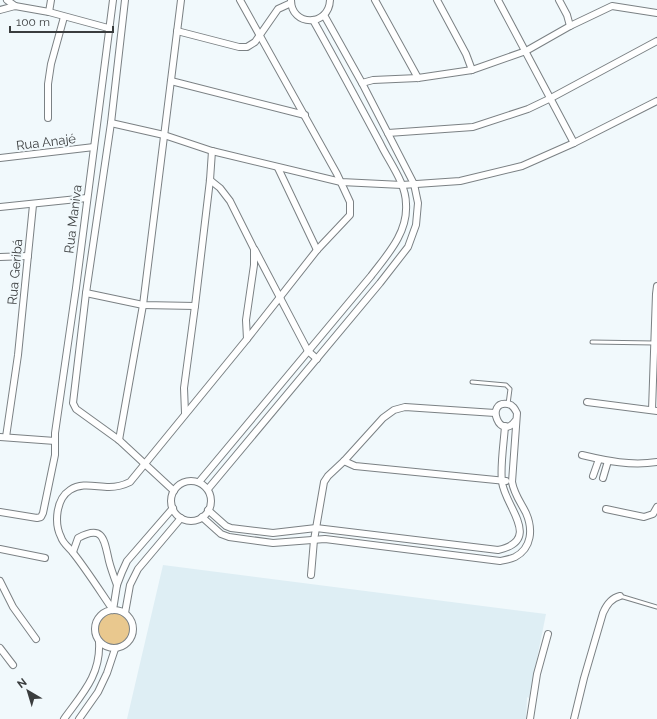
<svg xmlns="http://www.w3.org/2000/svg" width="657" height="719" font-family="Raleway,sans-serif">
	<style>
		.built { fill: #deeef4 }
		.green { fill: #e9c88e }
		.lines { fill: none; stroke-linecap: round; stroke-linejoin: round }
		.lane-casing { stroke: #7b8184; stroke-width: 5 }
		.street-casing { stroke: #7b8184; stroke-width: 8 }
		.lane { stroke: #fff; stroke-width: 3 }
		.street { stroke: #fff; stroke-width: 6 }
		.labels { text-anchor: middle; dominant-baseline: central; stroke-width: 4; stroke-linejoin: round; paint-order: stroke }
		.street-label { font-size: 13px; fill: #3a3d3e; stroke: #f1f9fc }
	</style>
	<rect width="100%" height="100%" fill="#f1f9fc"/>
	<polygon class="built" points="163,565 546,614 529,698 527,697 526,719 127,719"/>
	<circle class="green" cx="114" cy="629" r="16"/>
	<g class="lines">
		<g class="lane-casing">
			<g id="lane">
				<polyline points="592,342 654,343"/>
				<polyline points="472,382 506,385 510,389 508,404"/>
				<polyline points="620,596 657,607"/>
			</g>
		</g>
		<g class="street-casing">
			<g id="street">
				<polyline points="7,0 15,6"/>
				<polyline points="125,0 111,123 86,293 73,403 76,409 119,440 174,491"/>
				<polyline points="240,0 337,174 350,202 350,215 317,250 247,339"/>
				<path d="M291 0C291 27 329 27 330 0"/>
				<polyline points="375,0 418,78"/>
				<polyline points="437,0 466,54 472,70"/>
				<polyline points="498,0 574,143"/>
				<polyline points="559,0 567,15 570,26"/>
				<polyline points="0,10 15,6 49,12 108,28"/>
				<polyline points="49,12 51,0"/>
				<polyline points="177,31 239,47 247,47 255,42 278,9 291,3"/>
				<polyline points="171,81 305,115"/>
				<polyline points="362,83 373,80 418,78 472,70 526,51 570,26 612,6 657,13"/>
				<polyline points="48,118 48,84 51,64 64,17"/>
				<polyline points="111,123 164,135 212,151 341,182 402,185 460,181 522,166 574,143 657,101"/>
				<polyline points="388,133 473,127 528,109 551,98 657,41"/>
				<polyline points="0,158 94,147"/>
				<polyline points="278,168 317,250"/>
				<polyline points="0,207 87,198"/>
				<polyline points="255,250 308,351 317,359"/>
				<polyline points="0,257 28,256"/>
				<polyline points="86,293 143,305 195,306"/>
				<polyline points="587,402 657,411"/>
				<polyline points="652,410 656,294 657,286"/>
				<polyline points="185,413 184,388 195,306 210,180 212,151"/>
				<polyline points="0,437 55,441"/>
				<polyline points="6,437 18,355 33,205"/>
				<polyline points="119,440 143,305 181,0"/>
				<path d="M582 455C607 461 631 466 657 462"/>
				<polyline points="344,461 355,466 506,481"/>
				<polyline points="593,476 599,459"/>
				<polyline points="603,478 608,461"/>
				<circle cx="191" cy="501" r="20"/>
				<path d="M199 482 371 276C387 255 408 233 406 204 406 183 389 162 380 143 358 102 336 61 313 20"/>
				<polyline points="208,489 380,283 408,247 416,225 418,203 414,184 362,83 324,15"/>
				<polyline points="606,509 644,517 653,514 657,507"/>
				<path d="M208 510 226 526 231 528 273 533 316 528 498 550C543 540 505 507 502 482 500 466 504 442 505 426"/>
				<polyline points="0,512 37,518 41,517 43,513 55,455 55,433 76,288 113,0"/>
				<path d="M202 517 221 534 229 537 273 543 325 539 500 561C505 560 511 559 515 557 532 548 533 529 526 513 521 503 514 494 512 482L517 413C515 409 513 405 508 404 484 400 500 443 516 420"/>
				<polyline points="0,549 45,558"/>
				<path d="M73 552 78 538C104 524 104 540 109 561 111 569 114 577 117 585"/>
				<polyline points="311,575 314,540 324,482 328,476 344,461 383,418 394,410 405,407 495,413"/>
				<polyline points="0,581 13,607 36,639"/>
				<circle cx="114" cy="629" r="19"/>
				<path d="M113 610C100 591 88 572 74 554 70 548 63 544 61 537 54 523 56 499 70 490 82 482 96 487 109 487 117 487 124 485 130 482L247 339 246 320 254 265V249L230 201 220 188 210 180"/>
				<polyline points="113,610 117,585 122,572 127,561 173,508"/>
				<polyline points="125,613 130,585 138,569 181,518"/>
				<polyline points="0,648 13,665"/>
				<path d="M64 719C82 694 101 675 99 642"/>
				<polyline points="79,719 98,692 107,673 115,649"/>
				<polyline points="530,719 537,674 548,634"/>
				<path d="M574 719 584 678 603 613C606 606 611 598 620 596"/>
			</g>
		</g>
		<use href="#lane" class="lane"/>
		<use href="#street" class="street"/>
	</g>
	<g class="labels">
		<g class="street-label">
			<text transform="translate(46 142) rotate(-7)">Rua Anajé</text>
			<text transform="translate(73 219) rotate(-83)">Rua Maniva</text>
			<text transform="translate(15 272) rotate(-85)">Rua Geribá</text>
		</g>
	</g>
	<g transform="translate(28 691) rotate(322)" stroke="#f1f9fc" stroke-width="3" paint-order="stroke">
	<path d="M0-3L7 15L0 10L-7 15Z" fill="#3a3d3e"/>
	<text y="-6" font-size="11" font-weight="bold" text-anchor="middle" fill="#3a3d3e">N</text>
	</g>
	<path d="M10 26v6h103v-6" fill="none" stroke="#3a3d3e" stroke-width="2"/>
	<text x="16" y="26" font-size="12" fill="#3a3d3e" stroke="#f1f9fc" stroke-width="3" paint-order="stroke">100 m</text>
</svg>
